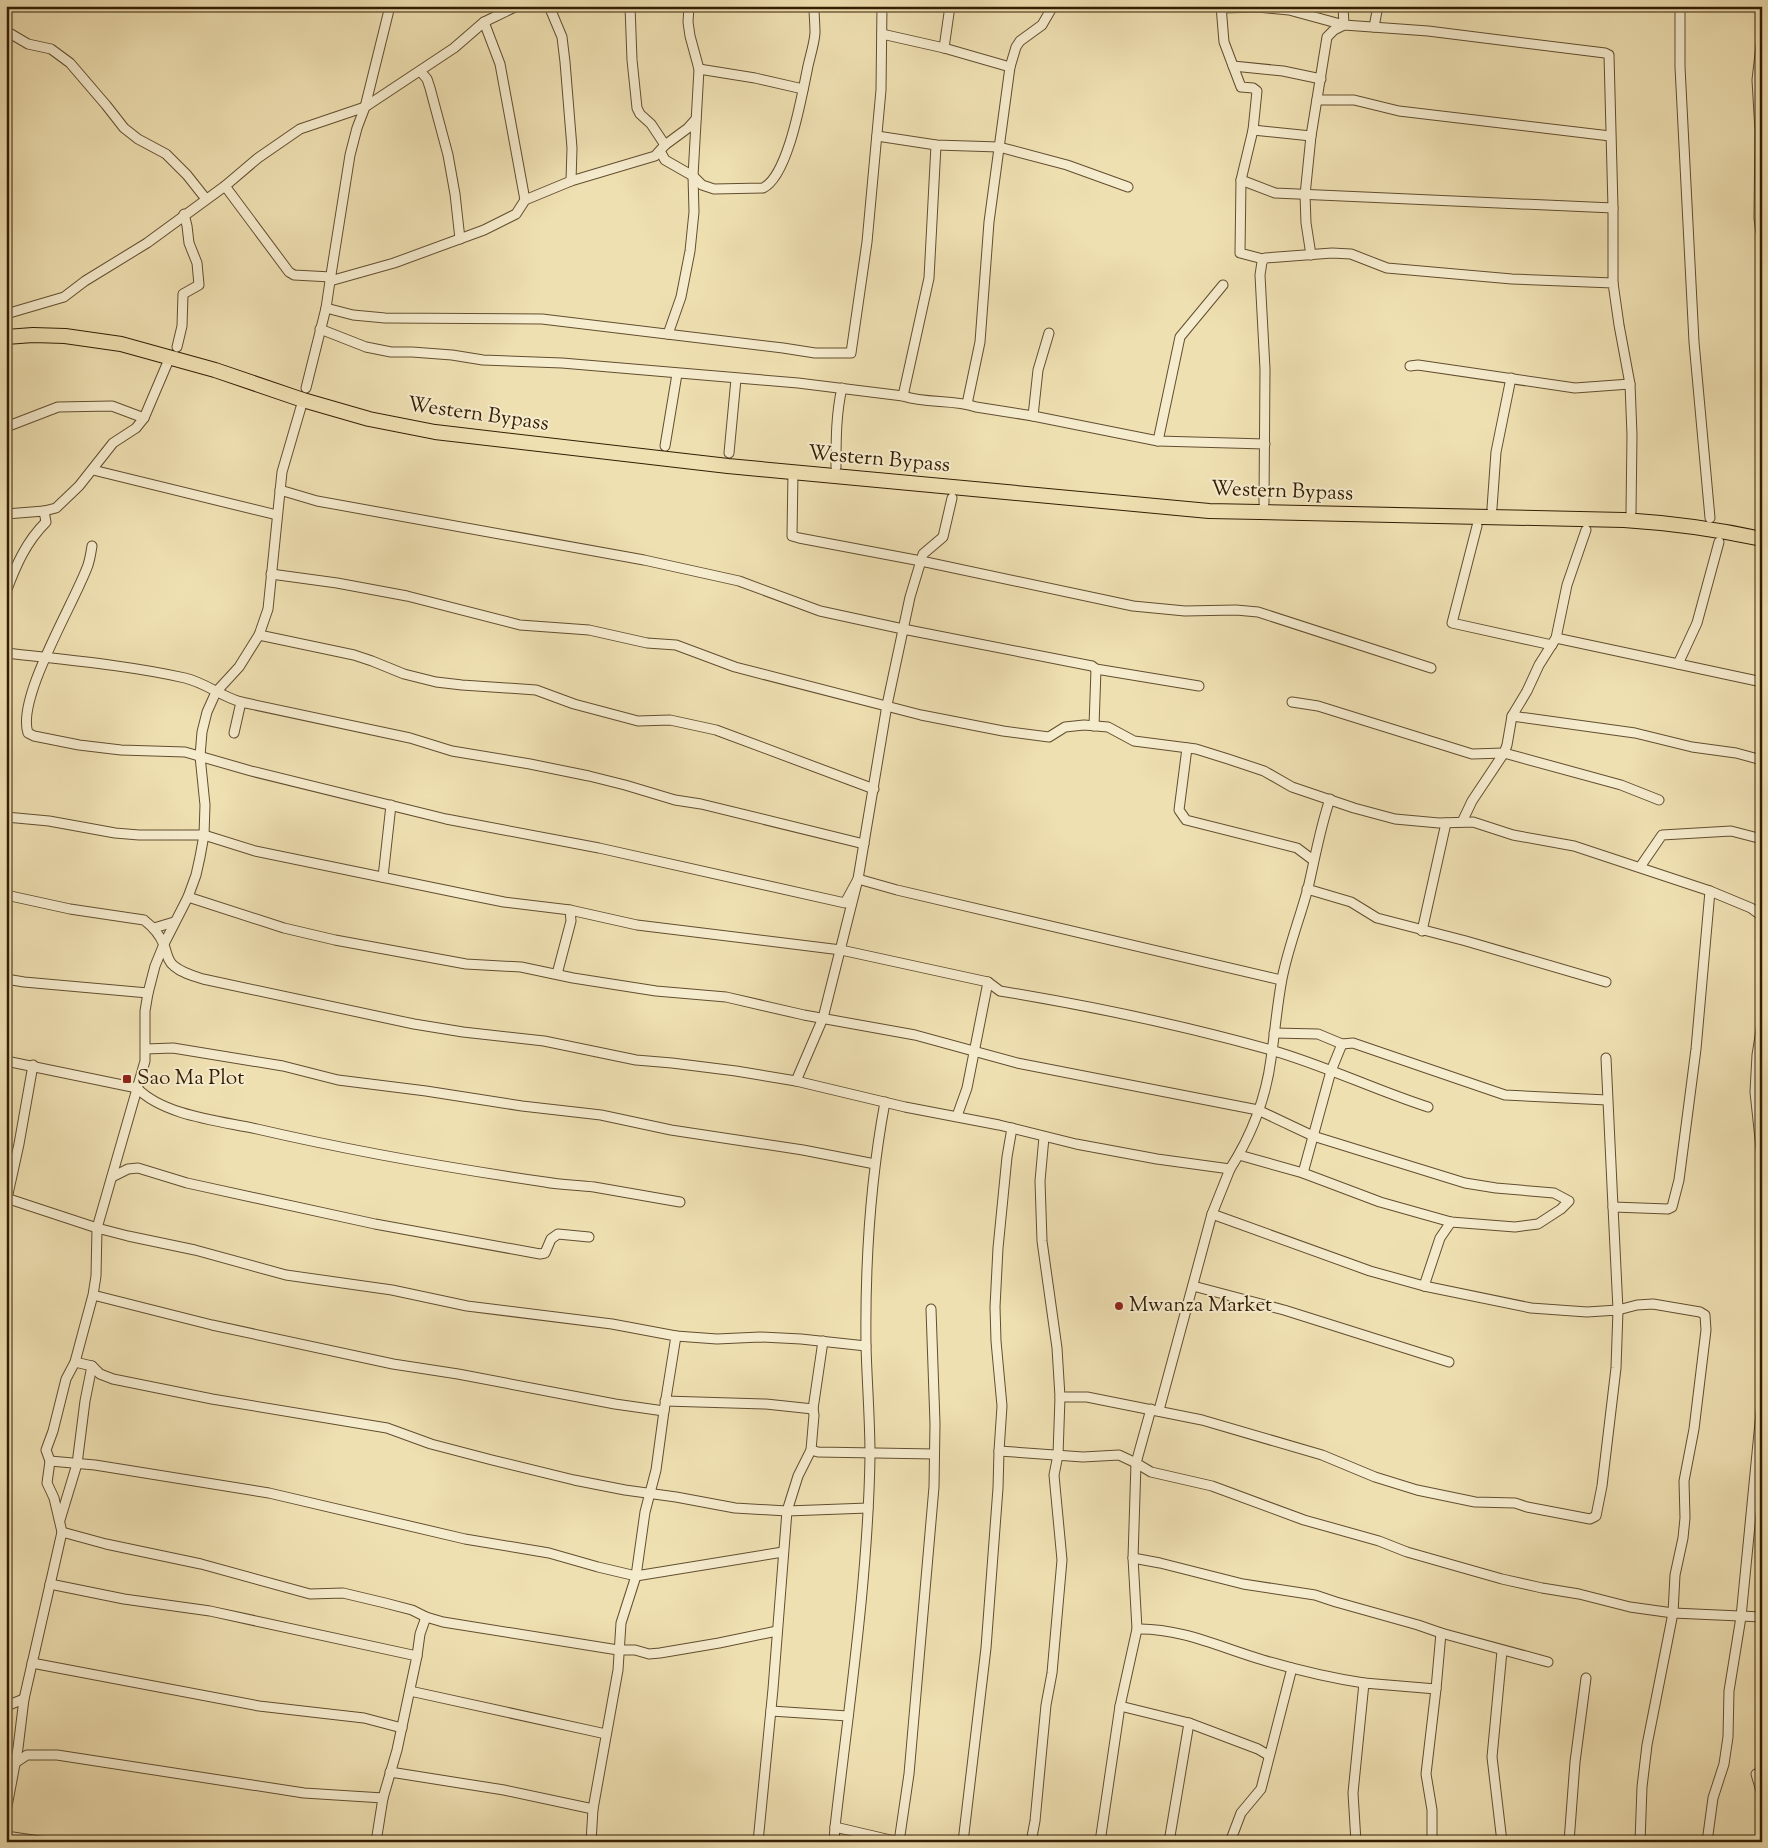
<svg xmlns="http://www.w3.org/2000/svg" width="1768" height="1848" font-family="'Sorts Mill Goudy',serif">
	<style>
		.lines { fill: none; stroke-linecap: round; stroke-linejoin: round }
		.street-casing { stroke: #624e2f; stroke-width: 11 }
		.primary-casing { stroke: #331d03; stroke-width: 16 }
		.street { stroke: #f5ebcd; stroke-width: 9 }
		.primary { stroke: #efe0b2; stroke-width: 14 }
		.poi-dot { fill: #8f2418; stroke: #f5ebcd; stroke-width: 2 }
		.labels { text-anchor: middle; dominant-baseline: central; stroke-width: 4; stroke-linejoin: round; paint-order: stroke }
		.street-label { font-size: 21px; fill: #331d03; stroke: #f5ebcd }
		.poi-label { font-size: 21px; fill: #331d03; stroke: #f5ebcd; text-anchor: start }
	</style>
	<rect width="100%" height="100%" fill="#efe0b2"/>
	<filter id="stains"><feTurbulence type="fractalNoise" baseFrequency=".004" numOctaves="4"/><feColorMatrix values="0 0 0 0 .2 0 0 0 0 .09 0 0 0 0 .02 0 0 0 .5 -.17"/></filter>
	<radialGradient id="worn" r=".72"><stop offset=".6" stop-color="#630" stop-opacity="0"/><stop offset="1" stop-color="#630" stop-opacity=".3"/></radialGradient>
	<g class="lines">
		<g class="street-casing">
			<g id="street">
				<polyline points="390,6 365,107 357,128 350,155 330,281 394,263 484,230 516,214 525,200 571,181 655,156 665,145 688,128 696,119"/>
				<polyline points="549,6 562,37 565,62 572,148 571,181"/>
				<polyline points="630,6 632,60 637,108 640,114 651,124 665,145"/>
				<polyline points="1221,6 1224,42 1241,87 1253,88 1257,91 1253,130 1241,180 1240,253 1263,259"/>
				<polyline points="1680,6 1680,67 1694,342 1710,518"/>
				<polyline points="1222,8 1258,7 1289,10 1344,25 1343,6"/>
				<polyline points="484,22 500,64 525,200"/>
				<polyline points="1374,27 1378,6"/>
				<polyline points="6,31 28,44 51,49 70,63 106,105 124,128 138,139 166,154 187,175 206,199"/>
				<polyline points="882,34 944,48 1010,67"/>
				<polyline points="1762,37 1757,80 1760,131 1759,218 1762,240"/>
				<polyline points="944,48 950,6"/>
				<polyline points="1233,66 1283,71 1321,79"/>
				<polyline points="699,69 755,78 803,89"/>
				<polyline points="421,72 427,79 430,88 448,155 455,194 460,239"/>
				<polyline points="1317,100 1354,100 1399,111 1610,136"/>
				<polyline points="1253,130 1311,136"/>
				<polyline points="877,136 936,145 999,147 1067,165 1128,187"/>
				<path d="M660 151 665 160 693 176 702 185 714 189 763 188C788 176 801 99 807 71 809 59 814 46 815 33 815 25 814 15 814 6"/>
				<polyline points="1241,180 1275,193 1613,208"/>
				<polyline points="225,186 289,272 294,275 331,277"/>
				<polyline points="1311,255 1306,223 1305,195 1311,136 1327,37 1334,30 1344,25 1428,31 1605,53 1609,55 1613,208 1613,283"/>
				<polyline points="326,308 353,315 385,318 542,319 783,348 815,353 851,353 867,242 881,90 882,6"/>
				<polyline points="6,314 64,297 85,281 147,243 225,186 258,158 300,129 365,107 454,48 484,22 517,6"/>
				<path d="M320 329 366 347 391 352H412L452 355 483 360 562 363 798 383 903 396C927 404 953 399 976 407L1033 416 1158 441 1265 444"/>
				<polyline points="668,334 681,297 690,251 694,212 693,176 699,69 690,36 688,22 689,6"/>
				<polyline points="177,347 182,326 183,294 199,285 197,263 189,243 187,226 184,214"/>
				<polyline points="1410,366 1418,365 1575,388 1630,384"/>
				<polyline points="306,388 326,308 330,281"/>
				<polyline points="903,396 929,278 936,145"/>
				<polyline points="967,404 980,342 989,222 1010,67 1016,47 1020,41 1042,25 1053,6"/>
				<polyline points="1033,416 1038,370 1049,333"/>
				<polyline points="6,427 58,407 112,406 144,418"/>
				<polyline points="1158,441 1180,337 1223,285"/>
				<polyline points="665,446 677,374"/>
				<polyline points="729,453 736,379"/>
				<path d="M836 467C836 441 836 413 842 388"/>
				<polyline points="93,470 277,515"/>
				<polyline points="793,472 792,536 799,538 921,561 1133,606 1185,611 1236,610 1258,612 1431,668"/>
				<polyline points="280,490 317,501 644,560 739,581 820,611 903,629 1092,666 1096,669 1199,686"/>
				<polyline points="1264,503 1265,369 1260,275 1262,262 1265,258 1332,253 1351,254 1387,268 1512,279 1613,283 1619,325 1630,384 1632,435 1631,512"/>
				<polyline points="1492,508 1496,452 1511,378"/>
				<polyline points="6,514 44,511 56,508 79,486 113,443 136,428 144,418 167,364"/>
				<polyline points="1477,526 1452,623 1552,645"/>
				<path d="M92 546C91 552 90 559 88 565 75 602 16 698 28 733L34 736 79 745 121 750 185 752 251 771 446 819 599 848 845 903 858 879 897 890 1281 980"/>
				<polyline points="271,574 337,583 407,596 520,625 589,630 647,643 676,645 735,667 921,715 1003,731 1049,737 1065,727 1084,725 1108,727 1134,741 1196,749 1228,759 1264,771 1292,787 1354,808 1395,819 1439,823 1473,822 1513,835 1574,846 1710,891 1751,908 1762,916"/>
				<path d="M6 592C16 565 26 542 46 522L44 511"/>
				<polyline points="259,635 354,655 372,661 404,674 436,682 462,685 536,690 574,704 638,721 670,720 716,730 874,789"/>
				<polyline points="1556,638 1678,664 1697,623 1719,542"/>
				<path d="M6 653C66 660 127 665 185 678 206 683 220 696 241 702L410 738 452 751 530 764 589 776 625 785 675 800 701 804 864 844"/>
				<polyline points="1678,664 1762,682"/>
				<polyline points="1292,702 1318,706 1472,754 1504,753 1621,785 1659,800"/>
				<polyline points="1512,716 1635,733 1692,747 1736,753 1762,760"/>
				<polyline points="1094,726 1096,669"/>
				<polyline points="234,733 241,702"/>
				<polyline points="1187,748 1179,810 1186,820 1297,848 1313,860"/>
				<polyline points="6,817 49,821 115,833 139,835 204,835 255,851 469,895 504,902 570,910 571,921 557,974"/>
				<polyline points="1462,822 1472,801 1504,753 1507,745 1512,716 1527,691 1539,665 1556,638 1567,585 1586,530"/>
				<polyline points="1640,867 1662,835 1731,831 1762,839"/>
				<polyline points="383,877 391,805"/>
				<polyline points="1307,889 1351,902 1377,918 1466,941 1606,982"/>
				<path d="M6 895 70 909 144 920C153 927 160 935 164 945 167 952 167 961 174 966 182 973 193 976 203 979L414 1024 463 1032 544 1041 636 1060 672 1063 736 1071 796 1081 905 1107 999 1125 1076 1144 1157 1159 1230 1169 1212 1214 1159 1410"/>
				<polyline points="188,897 284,928 335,940 466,964 521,967 573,978 656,991 726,997 804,1015 915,1035 1017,1063 1258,1110 1313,1136 1465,1183 1496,1188 1554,1193 1569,1201 1561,1209 1538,1224 1515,1227 1451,1222 1380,1202 1303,1173 1239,1155"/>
				<path d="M570 910 637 925 841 950 988 982 1000 991C1091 1006 1182 1025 1271 1050 1324 1065 1375 1090 1428 1107"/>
				<polyline points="154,928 174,922"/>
				<polyline points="1422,931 1446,823"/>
				<polyline points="6,979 24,982 148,993"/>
				<polyline points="1762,1024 1757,1055 1755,1092 1762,1158"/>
				<polyline points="1274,1033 1318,1034 1342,1044 1353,1043 1505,1095 1607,1100"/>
				<polyline points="146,1049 173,1048 283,1066 338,1080 426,1091 522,1106 601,1115 671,1130 803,1150 875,1164"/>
				<polyline points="1606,1058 1613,1207"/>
				<path d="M6 1061 137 1088C164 1116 221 1121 257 1129 352 1151 449 1168 545 1182 561 1185 578 1185 594 1187 623 1192 651 1197 680 1202"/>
				<polyline points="796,1081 823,1018 858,879 887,705 910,597 923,554 943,537 952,498"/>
				<path d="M885 1102C870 1182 865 1265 866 1346 867 1383 870 1419 870 1456 868 1580 849 1704 835 1827L899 1842 909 1774 934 1487 935 1424 931 1309"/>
				<polyline points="957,1116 967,1088 988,982"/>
				<path d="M1230 1169C1251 1136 1266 1097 1271 1059 1275 1032 1277 1005 1282 979 1288 948 1300 918 1308 888 1315 858 1320 828 1330 799"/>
				<polyline points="1303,1173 1331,1071 1342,1044"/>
				<polyline points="112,1177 128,1169 138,1168 187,1183 375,1224 540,1254 545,1253 551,1239 558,1234 589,1237"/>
				<polyline points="6,1198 97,1228 145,1061 145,1011 148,993 155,966 164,944 188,897 196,875 200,857 204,835 205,805 200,756 202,732 207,712 216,692 239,667 259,635 268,609 282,472 301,407"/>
				<polyline points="6,1203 19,1144 33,1065"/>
				<polyline points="1193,1286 1284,1310 1449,1362"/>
				<polyline points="1424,1286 1440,1238 1451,1222"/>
				<polyline points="676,1336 717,1339 760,1337 801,1339 866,1346"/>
				<polyline points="75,1362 92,1366 100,1374 113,1379 212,1399 387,1428 431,1444 492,1460 574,1480 625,1490 676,1497 735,1508 787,1511 868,1508"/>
				<polyline points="1060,1397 1087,1397 1202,1420 1322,1455 1375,1477 1417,1490 1475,1502 1515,1503 1527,1507 1590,1519 1596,1516 1602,1486 1616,1368 1618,1310 1587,1312 1531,1308 1424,1286 1370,1271 1212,1214"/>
				<polyline points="665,1401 766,1404 813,1409"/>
				<polyline points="811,1450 818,1452 934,1454"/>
				<polyline points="999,1451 1083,1457 1119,1455 1136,1463 1151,1472 1212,1486 1304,1520 1379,1541 1407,1552 1502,1579 1542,1588 1579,1594 1630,1607 1673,1613 1762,1617"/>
				<polyline points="50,1461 95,1465 269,1493 465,1539 549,1553 598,1567 636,1576 783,1552"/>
				<polyline points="60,1520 77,1464 85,1401 92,1366"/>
				<polyline points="62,1532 106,1544 201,1564 310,1594 343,1593 385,1603 412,1610 426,1617 443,1622 618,1650 635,1650 649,1654 660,1653 719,1643 777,1631"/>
				<polyline points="1133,1558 1160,1563 1243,1584 1315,1595 1336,1602 1418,1625 1441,1633 1548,1662"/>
				<polyline points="50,1584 124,1599 210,1611 417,1656 397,1750 383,1798"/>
				<path d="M1137 1629C1181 1628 1222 1648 1263 1660 1297 1670 1330 1678 1364 1683"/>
				<polyline points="417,1656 420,1634 426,1617"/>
				<polyline points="32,1663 259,1706 364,1718 402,1728"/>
				<polyline points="410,1691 606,1734"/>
				<polyline points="6,1706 24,1699"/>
				<polyline points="1120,1706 1189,1723 1258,1749 1268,1755"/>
				<polyline points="771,1711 848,1716"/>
				<polyline points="6,1764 15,1763 27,1755 57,1755 304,1793 383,1798 376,1842"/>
				<polyline points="390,1772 504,1790 593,1809"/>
				<polyline points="1756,1774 1762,1794"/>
				<polyline points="6,1812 18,1748 24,1699 62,1532 54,1498 47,1483 50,1461 46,1450 53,1431 66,1379 75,1362 93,1295 96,1276 97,1228 128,1236 195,1250 286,1275 392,1290 467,1306 612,1324 676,1336 664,1411 615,1404 458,1374 393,1364 212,1325 93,1295"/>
				<polyline points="6,1836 46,1842"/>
				<polyline points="591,1842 593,1809 618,1670 621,1623 636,1576 645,1512 656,1470 664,1411"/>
				<polyline points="758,1842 773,1689 787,1511 798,1476 811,1450 814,1415 813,1409 823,1341"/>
				<polyline points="834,1842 835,1827"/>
				<polyline points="963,1842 986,1648 998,1488 999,1451 1002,1406 996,1341 995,1307 998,1248 1007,1157 1012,1128"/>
				<polyline points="1031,1842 1035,1821 1046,1705 1052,1673 1062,1560 1054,1475 1058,1455 1060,1397 1057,1348 1042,1241 1040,1181 1044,1137"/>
				<polyline points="1100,1842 1120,1706 1137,1629 1133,1558 1136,1463 1151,1409"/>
				<polyline points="1169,1842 1189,1723"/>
				<polyline points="1230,1842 1241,1813 1261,1789 1292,1668"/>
				<polyline points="1356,1842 1353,1793 1364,1683 1436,1689"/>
				<polyline points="1432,1842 1432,1810 1426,1774 1436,1689 1441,1633"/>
				<polyline points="1502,1842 1492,1757 1502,1651"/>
				<polyline points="1569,1842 1575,1762 1586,1678"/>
				<polyline points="1640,1842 1642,1787 1647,1745 1673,1613 1675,1575 1683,1538 1685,1518 1684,1481 1694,1429 1706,1330 1705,1315 1700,1312 1653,1304 1637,1305 1618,1310 1613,1207 1668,1209 1672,1207 1679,1180 1696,1049 1710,891"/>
				<polyline points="1707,1842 1713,1798 1724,1764 1728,1737 1729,1691 1741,1617 1762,1402"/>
			</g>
		</g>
		<g class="primary-casing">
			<path id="primary" d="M6 337 33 335 65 336 121 344 215 370 303 400 369 419 435 432 728 466 1209 511 1624 520C1671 523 1716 529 1762 539"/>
		</g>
		<use href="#street" class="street"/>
		<use href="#primary" class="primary"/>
	</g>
	<g class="poi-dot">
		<rect x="122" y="1074" width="10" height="10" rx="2.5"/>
		<circle cx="1119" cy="1306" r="5"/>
	</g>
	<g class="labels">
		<g class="street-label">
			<text transform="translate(478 415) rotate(8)">Western Bypass</text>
			<text transform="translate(879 460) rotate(5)">Western Bypass</text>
			<text transform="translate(1282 492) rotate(2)">Western Bypass</text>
		</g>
		<g class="poi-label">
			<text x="137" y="1079">Sao Ma Plot</text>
			<text x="1129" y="1306">Mwanza Market</text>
		</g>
	</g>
	<rect width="1768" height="1848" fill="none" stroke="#efe0b2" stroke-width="25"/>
	<rect x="8" y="8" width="1753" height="1833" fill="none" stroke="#331d03" stroke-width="2.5"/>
	<rect x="12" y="12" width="1743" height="1823" fill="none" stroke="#331d03"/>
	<rect width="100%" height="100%" filter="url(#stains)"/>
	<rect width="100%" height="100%" fill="url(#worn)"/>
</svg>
